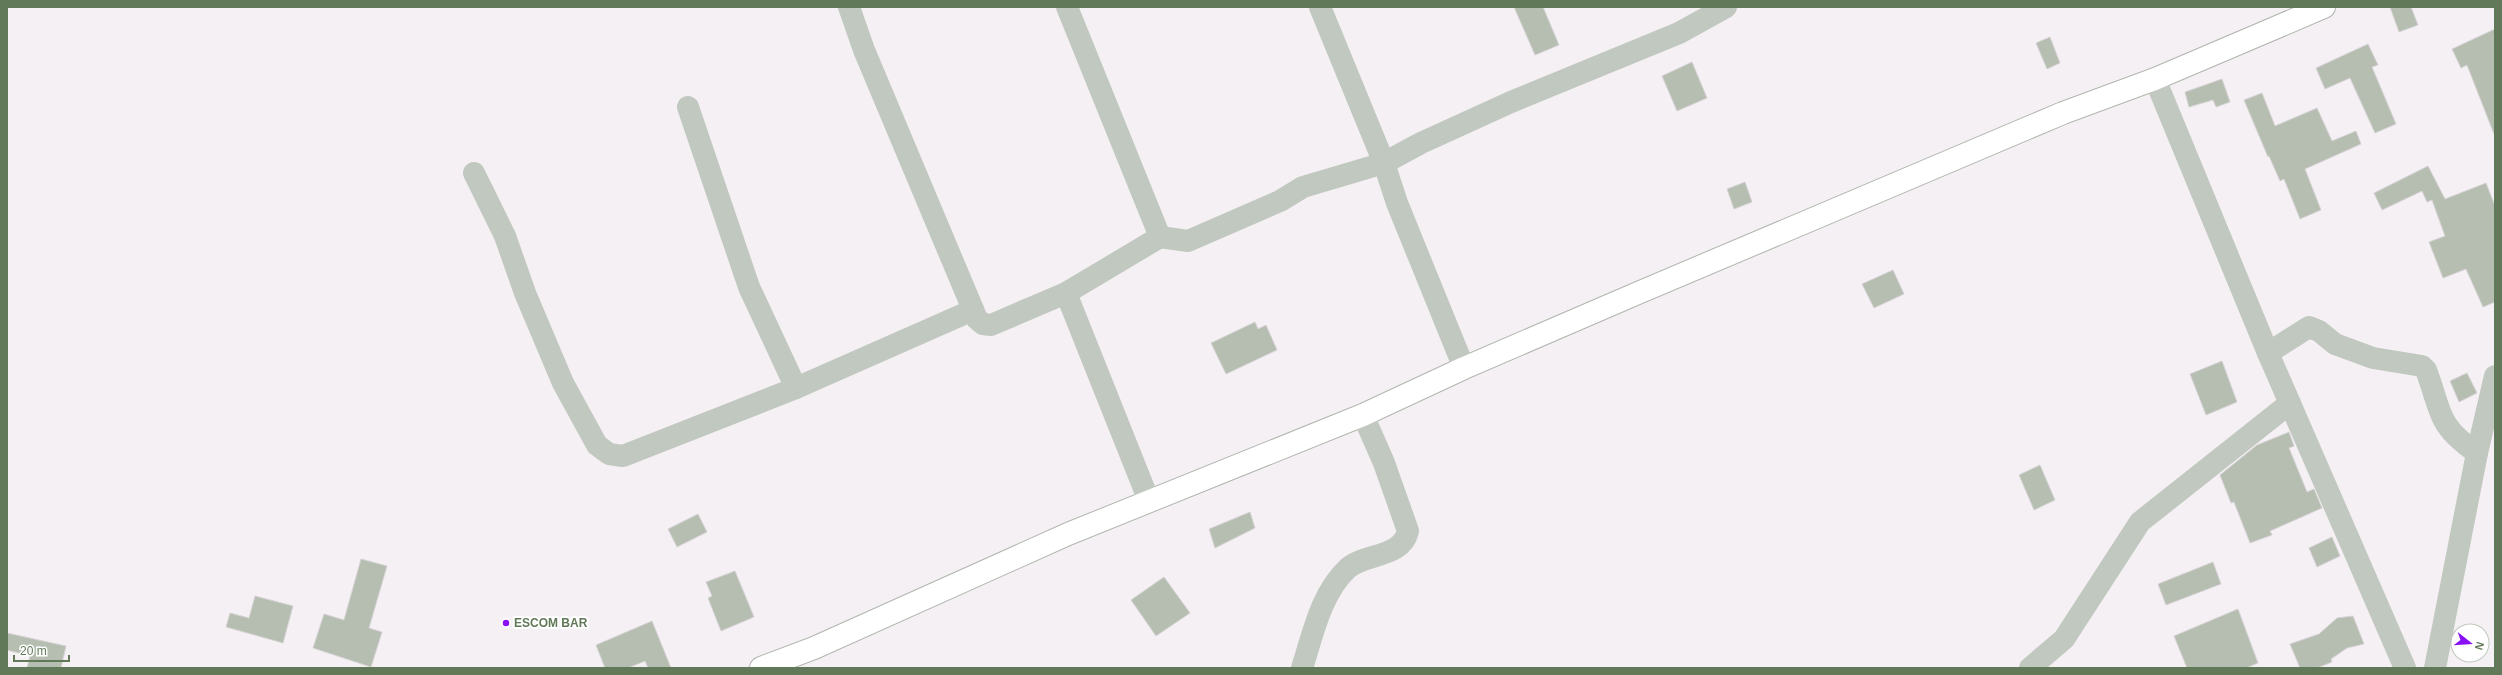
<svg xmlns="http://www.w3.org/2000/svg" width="2502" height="675" font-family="Arial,sans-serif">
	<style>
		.building { fill: #b5beb1; stroke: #d6d3d5 }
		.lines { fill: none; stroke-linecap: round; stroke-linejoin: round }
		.highway-casing { stroke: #b0b7ae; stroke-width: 24 }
		.minor { stroke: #c1c8bf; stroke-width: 22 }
		.highway { stroke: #fff; stroke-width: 22 }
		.poi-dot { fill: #8910f5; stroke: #fff; stroke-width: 1.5 }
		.labels { text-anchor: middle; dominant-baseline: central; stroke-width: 4; stroke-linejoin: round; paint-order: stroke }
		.poi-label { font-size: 12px; font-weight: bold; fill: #617959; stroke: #fff; text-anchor: start }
	</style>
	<rect width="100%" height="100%" fill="#f5f0f4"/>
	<g class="building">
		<polygon points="1514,7 1543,7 1559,45 1535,55"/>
		<polygon points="2390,7 2411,7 2418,25 2399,32"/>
		<polygon points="2495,29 2495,134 2494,134 2467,65 2461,68 2452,49"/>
		<polygon points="2050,37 2060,63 2047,69 2036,43"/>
		<polygon points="2368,44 2378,65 2372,67 2396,124 2375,133 2350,78 2325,89 2316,68"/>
		<polygon points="1692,62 1707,98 1677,111 1662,76"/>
		<polygon points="2222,79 2230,102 2216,107 2213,100 2189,107 2185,92"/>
		<polygon points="2262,93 2275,126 2317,108 2332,141 2356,131 2361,144 2305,169 2321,210 2300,219 2284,179 2280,181 2269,156 2268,157 2244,100"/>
		<polygon points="2428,166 2445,199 2486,183 2495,206 2495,302 2483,307 2466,269 2443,278 2429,242 2445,236 2432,200 2427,202 2422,191 2382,210 2374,193"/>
		<polygon points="1745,182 1752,202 1734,209 1727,189"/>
		<polygon points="1893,270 1904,294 1874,308 1862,284"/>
		<polygon points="1255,322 1258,329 1266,325 1277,350 1226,374 1211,343"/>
		<polygon points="2222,361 2237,402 2206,415 2190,374"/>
		<polygon points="2467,373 2477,393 2459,402 2450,381"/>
		<polygon points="2289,432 2294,446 2289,448 2307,492 2314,489 2322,508 2270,531 2272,535 2250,543 2234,502 2231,503 2220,475 2257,445"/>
		<polygon points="2040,465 2055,500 2034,510 2019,475"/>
		<polygon points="1250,512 1255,528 1215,548 1209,529"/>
		<polygon points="698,514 707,532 677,547 668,529"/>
		<polygon points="2332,537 2340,556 2317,567 2309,548"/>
		<polygon points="361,559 387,566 369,628 382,632 371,667 313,648 324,614 344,620"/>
		<polygon points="2213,562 2221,584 2166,605 2158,584"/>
		<polygon points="735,571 754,617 721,631 708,598 712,596 706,582"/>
		<polygon points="1164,577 1190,613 1156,636 1131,600"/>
		<polygon points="255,596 293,606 283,643 226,627 230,613 249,618"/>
		<polygon points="2238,609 2258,663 2246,668 2187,668 2174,636"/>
		<polygon points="2353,616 2364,644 2347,648 2331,659 2332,662 2317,668 2300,668 2290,644 2319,634 2337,618"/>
		<polygon points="652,621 671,668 648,668 645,661 628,668 605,668 596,645"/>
		<polygon points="7,633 66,646 61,668 27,668 30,656 7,650"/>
	</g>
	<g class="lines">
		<g class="highway-casing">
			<polyline id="highway" points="761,668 814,648 1068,534 1363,415 1464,368 1638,293 2063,113 2155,79 2324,7"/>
		</g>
		<g class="minor">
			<polyline points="849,7 864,50 977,319 983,324 991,325 1066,293 1149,501"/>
			<polyline points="1067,7 1160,237"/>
			<polyline points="1320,7 1384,163 1397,203 1464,368"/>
			<polyline points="2155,79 2268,353 2405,668"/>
			<polyline points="688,107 749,287 796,388"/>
			<polyline points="474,173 505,236 525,293 563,383 597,445 609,454 623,456 796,388 973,310"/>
			<polyline points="1066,293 1160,237 1188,241 1280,201 1303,187 1384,163 1421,143 1511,102 1679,33 1726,7"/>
			<path d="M2268 353 2309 327 2319 331 2335 344 2373 358 2422 366 2426 370C2442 412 2436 425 2477 453"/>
			<path d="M1302 668C1313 634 1321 593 1348 568 1365 553 1402 558 1408 531L1384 463 1363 415"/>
			<polyline points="2030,668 2064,639 2140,522 2290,403"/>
			<polyline points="2435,668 2477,453 2495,376"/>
		</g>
		<use href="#highway" class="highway"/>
	</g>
	<circle class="poi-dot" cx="506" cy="623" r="4"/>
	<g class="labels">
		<g class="poi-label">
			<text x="514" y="623">ESCOM BAR</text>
		</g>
	</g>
	<rect width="2502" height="675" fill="none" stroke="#617959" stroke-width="16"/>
	<g transform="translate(2470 643) rotate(107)"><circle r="19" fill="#ffffff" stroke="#c0c9bd"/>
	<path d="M0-3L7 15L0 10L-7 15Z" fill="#8910f5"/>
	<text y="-6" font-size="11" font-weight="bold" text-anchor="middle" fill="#617959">N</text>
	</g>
	<path d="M14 655v6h55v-6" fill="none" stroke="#617959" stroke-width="2"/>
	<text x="20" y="655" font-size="12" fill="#617959" stroke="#ffffff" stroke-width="3" paint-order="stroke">20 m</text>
</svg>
